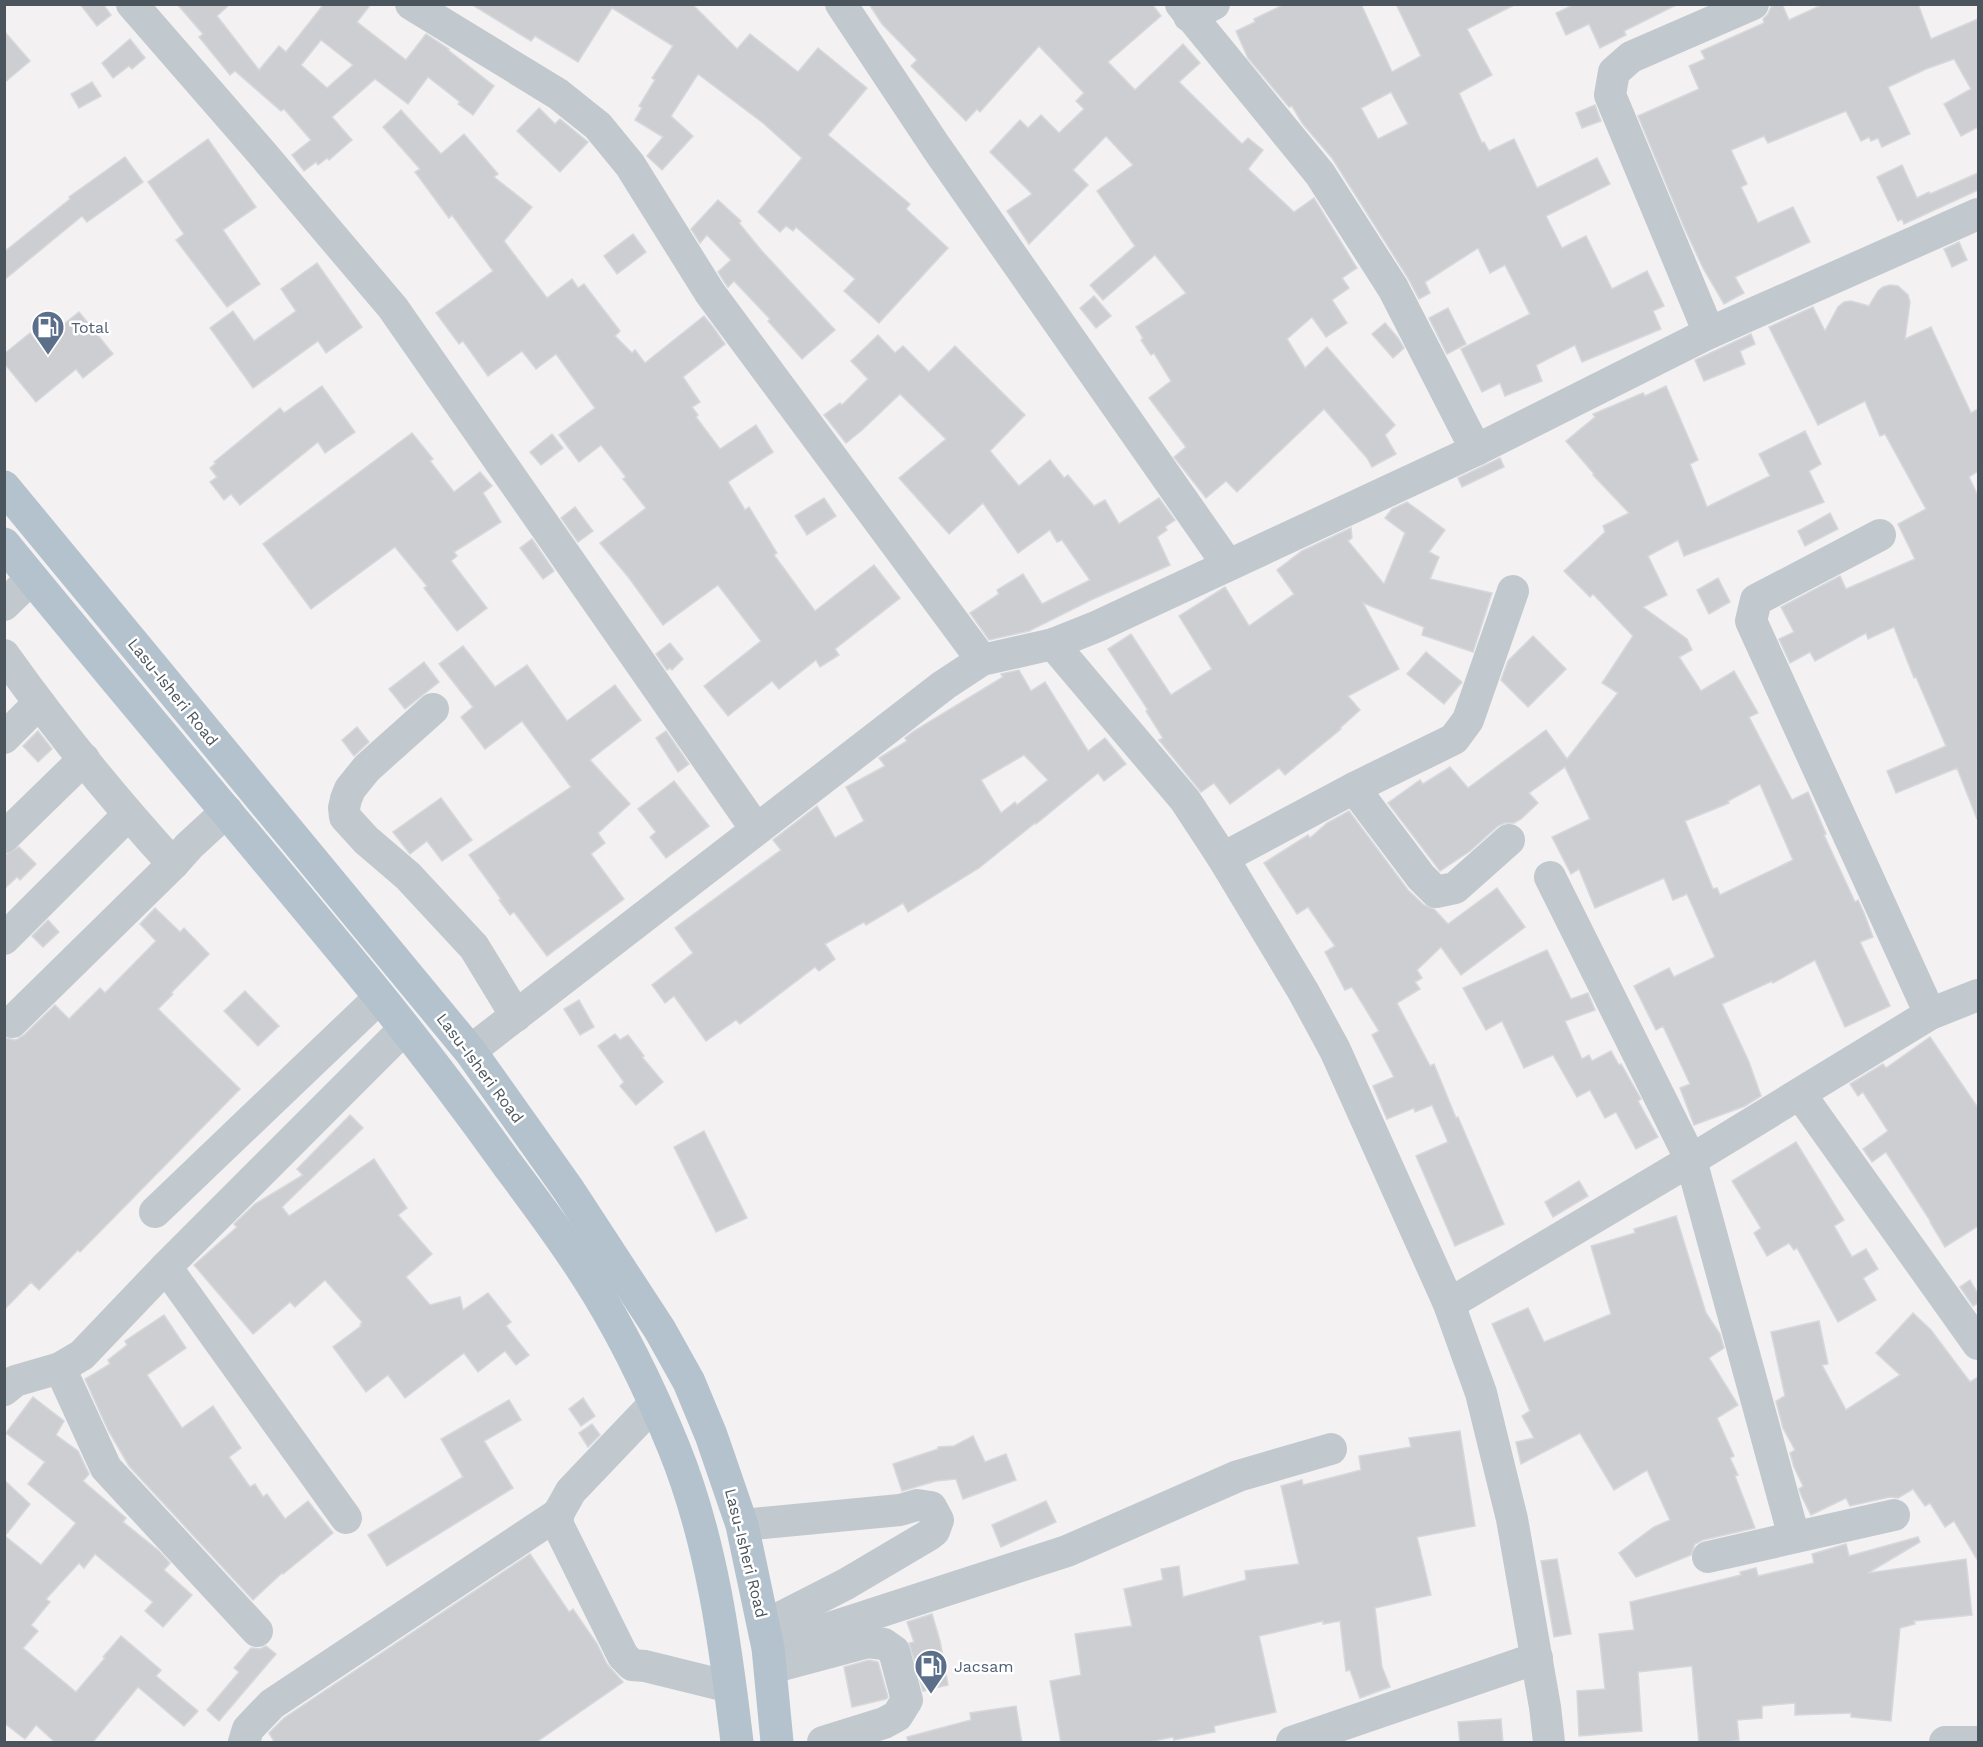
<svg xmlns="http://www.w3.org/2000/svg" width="1983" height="1747" font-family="'Work Sans',sans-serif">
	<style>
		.building { fill: #ccced2; stroke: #d6d8dc; stroke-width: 1.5; fill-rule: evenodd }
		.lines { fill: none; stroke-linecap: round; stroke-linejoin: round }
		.minor { stroke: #c1c9ce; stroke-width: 32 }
		.major { stroke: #b4c2cd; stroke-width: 33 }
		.labels { text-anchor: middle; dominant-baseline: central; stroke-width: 5; stroke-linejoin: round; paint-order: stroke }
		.service-label { font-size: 16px; fill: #4e5e75; stroke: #fff; text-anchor: start }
		.street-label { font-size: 16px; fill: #4b555d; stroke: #fff }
	</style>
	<rect width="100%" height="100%" fill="#f3f1f2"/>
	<g class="building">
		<polygon points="80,4 103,4 111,15 97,26"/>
		<path d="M177 4H230L217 16 259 70 279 46 286 52 324 4H371L357 22 406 60 426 34 449 49 448 50 494 86 473 115 458 104 460 102 428 77 408 104 375 79 332 117 352 140 329 160 327 158 318 165 316 162 304 171 292 155 311 140 284 109 281 111 235 71 230 75 199 37 203 34ZM321 40 353 65 327 88 301 65Z"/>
		<polygon points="471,4 692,4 737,49 750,34 798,72 818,48 867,88 828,135 910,204 906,209 948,248 879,323 844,291 855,279 796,227 793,231 786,226 780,232 758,212 802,158 763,123 698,74 671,116 693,136 662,170 647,156 663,137 635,120 642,108 639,106 655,80 652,78 673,46 612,8 578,62 535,36 531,41"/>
		<polygon points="869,4 1152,4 1161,16 1108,62 1135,90 1183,44 1200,63 1179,82 1242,144 1248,138 1263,150 1248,169 1294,212 1314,198 1357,268 1342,278 1349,288 1332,300 1347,323 1326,337 1312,317 1287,339 1305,368 1327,347 1395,425 1385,435 1396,454 1372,467 1367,458 1324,409 1237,492 1226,481 1206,498 1174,457 1186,447 1149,398 1171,381 1154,353 1151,355 1141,340 1143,338 1136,327 1186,293 1155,255 1103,300 1090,285 1135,246 1097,191 1133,165 1106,136 1073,170 1088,185 1029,244 1007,211 1032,194 990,152 1020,120 1028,128 1041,115 1059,133 1084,109 1076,101 1084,93 1039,46 980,112 977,109 966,121 911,66 917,60 882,24"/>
		<path d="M1285 4H1361L1392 72 1421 56 1396 4H1516L1467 29 1492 75 1459 93 1482 143 1484 142 1489 151 1514 139 1537 188 1597 158 1610 184 1546 216 1562 248 1586 236 1612 289 1647 271 1664 306 1653 311 1661 329 1582 362 1575 345 1536 365 1542 381 1505 396 1500 383 1482 392 1461 349 1530 314 1505 265 1490 273 1478 248 1425 282 1430 293 1419 299 1408 278 1332 158 1302 123 1292 106 1289 107 1248 58 1236 31 1255 22 1254 19ZM1391 92 1408 124 1378 139 1361 108Z"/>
		<polygon points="1575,4 1678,4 1624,31 1626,35 1600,48 1589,24 1566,35 1556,13"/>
		<polygon points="1776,4 1782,4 1789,20 1824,4 1918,4 1931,39 1978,19 1978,127 1961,136 1944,104 1971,89 1954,59 1926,69 1888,87 1910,134 1882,147 1878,138 1871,141 1869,137 1861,141 1846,111 1768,143 1764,136 1731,150 1747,184 1741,187 1758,223 1793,207 1810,242 1735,277 1744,293 1724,304 1703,268 1684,227 1638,116 1699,89 1689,66 1705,59 1701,51 1764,23 1763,19 1768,14 1771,7"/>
		<polygon points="4,31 30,61 4,83"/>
		<polygon points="130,39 145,58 132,69 129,66 113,78 102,63"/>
		<polygon points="92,82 101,96 79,108 71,94"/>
		<polygon points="1595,105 1601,121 1582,128 1576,113"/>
		<polygon points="539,108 555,124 560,119 588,142 560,172 517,131"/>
		<polygon points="401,110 441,154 464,134 498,174 494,177 532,207 504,241 547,298 572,279 578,288 584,284 620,331 615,336 632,353 635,350 645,363 704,316 713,327 725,344 683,377 700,402 692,407 698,415 696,417 720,449 756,425 773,452 728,482 745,510 749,507 777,553 774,555 815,611 874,565 900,598 835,649 839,655 820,667 816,660 779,689 772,681 728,716 704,686 761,641 718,585 663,625 629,578 600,543 646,508 623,479 626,477 601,445 579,462 559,435 595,408 556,354 536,369 522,351 488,376 463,341 459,344 436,313 493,271 452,215 449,218 415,172 420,169 383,127"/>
		<polygon points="208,139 256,207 223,230 260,284 227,307 176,240 184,234 148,182"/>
		<polygon points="125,157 143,182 87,222 82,216 4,280 4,252 70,199 69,197"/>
		<polygon points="1902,165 1917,198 1929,192 1930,194 1978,173 1978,190 1904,224 1902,219 1898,221 1877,177"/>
		<polygon points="718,200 741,221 739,223 761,250 835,330 802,359 768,321 770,319 734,281 728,287 725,283 718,272 731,260 707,235 700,243 691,229"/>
		<polygon points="633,234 646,252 617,274 604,256"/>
		<polygon points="1959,242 1967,260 1952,267 1944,249"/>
		<polygon points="317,263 362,327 326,353 318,341 253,388 210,328 233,311 254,341 296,311 281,289"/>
		<polygon points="1890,285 1898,286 1908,295 1910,302 1905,339 1931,327 1971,413 1978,409 1978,471 1969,477 1978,496 1977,819 1957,768 1896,793 1887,771 1946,746 1916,677 1914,678 1894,627 1868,639 1866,633 1815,661 1810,652 1790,663 1779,639 1794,632 1781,607 1840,576 1846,589 1915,559 1898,524 1926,509 1885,434 1880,436 1865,401 1818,425 1769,327 1813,307 1825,331 1838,307 1844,302 1851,301 1869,306 1878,291 1883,287"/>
		<polygon points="1094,296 1111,316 1096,328 1080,308"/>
		<polygon points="1448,308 1466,344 1447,354 1429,318"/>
		<polygon points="79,312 113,354 83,378 76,369 36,402 4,363 4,354 30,333 39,344"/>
		<polygon points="1385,323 1398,338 1404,348 1393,358 1372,334"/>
		<polygon points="1751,334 1755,344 1740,351 1745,364 1704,381 1695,360"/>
		<polygon points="878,335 895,353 903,346 929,372 955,346 1025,415 990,451 1019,486 1050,460 1064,478 1068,475 1094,506 1105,500 1119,524 1159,498 1175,520 1165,527 1167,530 1157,537 1170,565 1093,599 1029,631 989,640 970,613 999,594 997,590 1023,574 1042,604 1090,580 1062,540 1057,542 1050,530 1018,553 983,503 949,534 899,478 946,439 900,394 861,431 846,443 824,415 840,403 842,405 868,379 851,361"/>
		<polygon points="322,386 355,432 325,453 318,442 240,505 231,494 224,500 210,482 217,477 210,468 216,463 214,462 280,408 284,413"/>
		<path d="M1666 386 1698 460 1690 464 1707 507 1770 476 1759 454 1805 431 1821 464 1809 471 1824 502 1684 556 1678 540 1648 556 1667 595 1643 607 1687 639 1692 650 1679 657 1701 691 1734 671 1758 713 1749 717 1792 800 1808 792 1826 834 1824 835 1855 902 1858 900 1864 913 1873 937 1860 942 1890 1006 1845 1027 1815 960 1773 983 1772 981 1722 1004 1749 1062 1761 1096 1745 1106 1694 1125 1680 1088 1690 1084 1663 1026 1656 1030 1634 986 1669 968 1674 977 1715 957 1687 894 1673 900 1664 878 1595 908 1579 869 1571 874 1552 837 1590 819 1565 767 1529 793 1538 803 1521 819 1514 823H1505L1498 826 1470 851 1440 871 1388 803 1420 780 1423 784 1450 767 1468 788 1546 730 1567 759 1618 693 1602 683 1633 636 1593 594 1590 597 1564 571 1605 532 1603 526 1629 513 1593 475 1594 474 1566 441 1595 417 1593 414 1643 393 1645 396ZM1760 784 1793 860 1720 895 1717 888 1713 889 1685 821 1729 803 1728 801Z"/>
		<polygon points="412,433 433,459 430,461 454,492 480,472 492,486 483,493 501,522 454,552 457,556 451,561 487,608 457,631 424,588 427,586 395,547 311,609 263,544"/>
		<polygon points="552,434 563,448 541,465 530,452"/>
		<polygon points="1500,458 1504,467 1462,487 1458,478"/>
		<polygon points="824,498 836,516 807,535 795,516"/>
		<polygon points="1407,502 1445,530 1429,552 1439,557 1430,579 1492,593 1473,652 1422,635 1424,627 1363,603 1399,669 1348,696 1360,710 1340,728 1341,729 1285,775 1279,768 1230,804 1214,783 1201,792 1159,740 1163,738 1146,711 1148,710 1108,649 1131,634 1171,695 1212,669 1179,616 1225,587 1249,626 1294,594 1277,570 1302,551 1351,528 1352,538 1348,541 1384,584 1405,533 1385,518 1392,509"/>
		<polygon points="575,507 593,531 578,542 561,518"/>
		<polygon points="1830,513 1838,529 1805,546 1798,531"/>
		<polygon points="532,539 554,571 543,579 520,548"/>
		<polygon points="1718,578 1730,602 1709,614 1697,590"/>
		<polygon points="1533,636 1566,669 1528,707 1501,680 1508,661"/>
		<polygon points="670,643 683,659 672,670 670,668 667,670 656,654"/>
		<polygon points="463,646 495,687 527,665 567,721 615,685 641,720 590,760 630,804 598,833 605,843 591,854 624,899 547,956 514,912 510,915 499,900 501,899 469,855 571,787 522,721 485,749 461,717 473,707 439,664"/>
		<polygon points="1426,652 1462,682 1444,704 1407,674"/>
		<polygon points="424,662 439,682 405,709 389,689"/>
		<path d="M1019 670 1031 691 1045 682 1088 751 1105 738 1126 764 1104 781 1098 773 1036 824 1035 823 979 868 908 912 903 903 866 925 864 922 825 944 835 959 819 971 815 967 740 1024 736 1020 706 1041 674 996 665 1003 652 985 693 953 675 928 781 850 773 840 817 806 835 838 864 821 846 787 885 766 879 758 907 741 905 738 914 731 1003 677 1001 674ZM1024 755 1048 780 1017 805 1015 802 1001 813 981 780Z"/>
		<polygon points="357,727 369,742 354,756 342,740"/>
		<polygon points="38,731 52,749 38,762 23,746"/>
		<polygon points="666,731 689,764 678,772 656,738"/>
		<polygon points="674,781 709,826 666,858 650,837 656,832 638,809"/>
		<polygon points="441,798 472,840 442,861 427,841 410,854 393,832"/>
		<polygon points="1349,811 1408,890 1424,905 1434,909 1448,924 1497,888 1525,927 1461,975 1441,947 1417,970 1422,978 1415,982 1420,989 1397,1003 1430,1066 1434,1064 1456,1118 1458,1117 1504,1224 1455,1246 1416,1156 1448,1142 1432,1105 1415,1112 1414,1108 1387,1119 1373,1086 1394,1077 1372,1035 1379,1031 1352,987 1345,990 1325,952 1335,946 1308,907 1297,914 1264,863 1308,835 1310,838 1327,823"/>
		<polygon points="19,847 36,864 20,880 17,877 4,889 4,855"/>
		<polygon points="155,908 180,932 184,928 209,954 171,993 173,994 158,1009 240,1089 80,1252 78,1250 39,1290 31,1282 4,1310 4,1038 16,1040 24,1035 55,1005 69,1019 100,988 105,993 156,941 140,924"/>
		<polygon points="48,920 59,932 43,947 32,936"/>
		<polygon points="1547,950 1571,999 1588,993 1595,1010 1565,1021 1582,1059 1589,1055 1592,1061 1611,1051 1619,1065 1621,1064 1641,1099 1638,1101 1658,1137 1636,1149 1616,1112 1605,1118 1590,1090 1577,1097 1553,1055 1524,1068 1502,1021 1486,1030 1463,988"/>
		<polygon points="245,991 279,1026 258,1046 224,1011"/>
		<polygon points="579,1000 594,1027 580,1035 564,1009"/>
		<polygon points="615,1034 620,1040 628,1035 644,1056 642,1057 663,1082 636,1105 620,1086 624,1082 598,1046"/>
		<polygon points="1930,1037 1978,1108 1978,1226 1945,1247 1930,1222 1931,1222 1886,1152 1872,1162 1863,1149 1888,1131 1863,1092 1858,1096 1850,1084 1883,1064 1886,1068"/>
		<polygon points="350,1115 363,1128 282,1207 289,1216 374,1159 407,1208 398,1215 432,1254 406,1277 430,1305 460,1297 463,1310 488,1293 511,1322 506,1326 529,1355 516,1365 505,1351 478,1372 464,1353 405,1398 388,1375 366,1392 333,1347 361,1326 360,1325 362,1322 325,1280 295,1307 290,1302 253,1334 194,1265 237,1227 234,1224 255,1204 303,1175 297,1169"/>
		<polygon points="704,1131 747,1218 716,1232 674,1147"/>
		<polygon points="1796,1142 1844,1220 1834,1226 1852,1257 1866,1249 1878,1269 1863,1278 1876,1300 1838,1322 1797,1248 1794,1250 1789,1243 1767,1256 1754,1233 1761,1228 1732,1181"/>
		<polygon points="1579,1181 1588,1196 1553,1217 1545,1202"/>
		<polygon points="1676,1216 1706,1313 1720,1334 1724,1348 1709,1358 1738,1405 1717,1418 1734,1456 1730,1458 1738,1475 1735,1476 1755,1528 1703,1540 1695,1544 1691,1555 1636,1577 1619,1553 1654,1527 1670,1520 1647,1470 1614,1490 1580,1433 1521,1464 1516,1442 1534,1438 1522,1416 1530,1411 1492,1324 1528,1308 1544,1342 1611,1314 1591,1246 1635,1233 1634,1229"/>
		<polygon points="1970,1280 1978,1294 1978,1303 1973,1306 1960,1287"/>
		<polygon points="1913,1313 1931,1330 1970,1382 1978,1377 1978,1561 1954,1521 1945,1527 1930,1503 1925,1506 1913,1489 1898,1498 1890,1497 1850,1506 1846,1498 1811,1515 1802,1497 1799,1489 1803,1486 1794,1467 1790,1453 1795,1450 1783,1428 1776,1401 1785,1396 1771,1332 1819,1321 1828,1364 1822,1365 1846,1410 1900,1375 1876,1353"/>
		<polygon points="164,1315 186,1348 147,1375 182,1428 213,1406 241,1448 229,1457 250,1487 255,1484 263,1497 267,1494 285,1519 308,1501 333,1533 283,1574 282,1573 253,1600 129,1466 108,1430 85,1379 110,1364 108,1360 127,1345 125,1341"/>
		<polygon points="33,1397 64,1421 56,1435 78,1451 89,1474 83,1481 126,1518 123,1522 159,1551 170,1563 164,1570 192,1595 163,1627 145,1611 153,1602 95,1554 84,1568 79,1563 46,1599 50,1602 31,1625 38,1631 23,1648 76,1692 105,1658 103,1657 121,1636 161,1670 156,1676 198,1711 184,1726 138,1687 92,1743 56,1743 36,1725 25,1739 4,1723 4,1480 30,1504 5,1536 41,1565 76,1523 28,1484 45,1462 6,1433"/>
		<polygon points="583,1398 595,1416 581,1426 569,1409"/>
		<polygon points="509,1400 521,1420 484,1441 513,1488 387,1566 368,1535 463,1477 441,1439"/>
		<polygon points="592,1424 600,1435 588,1447 579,1433"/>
		<polygon points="1460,1431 1475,1526 1417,1537 1431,1595 1375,1608 1382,1667 1390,1687 1360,1698 1350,1670 1346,1671 1340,1621 1323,1624 1323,1621 1259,1636 1276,1712 1214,1726 1215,1732 1174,1740 1173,1737 1143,1743 1061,1743 1050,1681 1081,1675 1075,1634 1132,1626 1124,1589 1163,1580 1161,1569 1179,1566 1183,1597 1246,1580 1245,1571 1299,1564 1281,1486 1302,1480 1303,1485 1361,1470 1359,1456 1411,1447 1409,1438"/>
		<polygon points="973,1436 985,1462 1006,1454 1016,1480 963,1499 956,1479 936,1481 902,1491 893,1464 938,1449 938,1447 954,1446"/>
		<polygon points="1046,1501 1056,1522 1001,1547 992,1525"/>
		<polygon points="1918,1537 1920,1542 1868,1573 1966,1559 1972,1615 1914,1621 1915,1624 1900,1628 1891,1721 1851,1717 1851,1713 1795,1715 1795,1703 1762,1706 1762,1718 1737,1720 1739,1740 1724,1743 1699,1743 1692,1666 1638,1672 1642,1731 1579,1736 1577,1691 1605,1689 1599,1634 1634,1630 1630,1602 1741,1575 1740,1572 1756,1568 1758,1576 1814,1563 1812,1554 1846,1544 1849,1556"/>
		<polygon points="530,1554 569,1612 573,1609 597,1644 607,1664 623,1682 535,1743 275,1743 269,1733 284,1718"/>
		<polygon points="1557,1559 1571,1634 1554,1637 1541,1561"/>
		<polygon points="932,1614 940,1641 948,1685 923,1691 909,1643 914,1642 907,1622"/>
		<polygon points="266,1646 276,1654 219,1721 207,1710 239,1672 234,1668 251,1648 260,1649"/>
		<polygon points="869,1660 878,1662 888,1697 886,1699 852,1707 844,1667"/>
		<polygon points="1016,1706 1022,1743 908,1743 907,1737 971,1720 970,1713"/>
		<polygon points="1501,1719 1503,1743 1460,1743 1458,1722"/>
	</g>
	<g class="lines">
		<g class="minor">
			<polyline points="132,4 260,151 393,308 756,829"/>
			<polyline points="411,4 558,94 598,126 630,165 710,293 982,660"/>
			<polyline points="841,4 936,147 1228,565"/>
			<polyline points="1181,4 1320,174 1393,288 1476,450"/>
			<polyline points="1189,16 1214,4"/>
			<polyline points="1709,333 1610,95 1614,72 1631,57 1753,4"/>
			<polyline points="1880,535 1756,600 1751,621 1930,1014"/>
			<polyline points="4,605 32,578"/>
			<polyline points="1053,644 1185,800 1223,858 1303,991 1335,1050 1449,1304 1481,1393 1512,1519 1545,1707 1549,1742"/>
			<path d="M4 655C56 728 113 798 173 864L189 846 227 811"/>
			<polyline points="433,709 367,768 350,789 346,799 344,808 345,817 366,840 408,876 474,947 516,1016"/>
			<polyline points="4,738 39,703"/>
			<polyline points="1354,788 1421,877 1436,892 1455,888 1509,840"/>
			<polyline points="4,837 84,759"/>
			<polyline points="1223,858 1354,788 1454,739 1468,720 1513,591"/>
			<polyline points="1550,877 1691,1160 1794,1537"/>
			<polyline points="4,939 128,815"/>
			<polyline points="12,1022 173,864"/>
			<polyline points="470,1051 944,685 982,660 1053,644 1098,626 1476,450 1709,333 1978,214"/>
			<polyline points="1800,1094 1978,1344"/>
			<polyline points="155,1212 380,997"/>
			<polyline points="166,1267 346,1518"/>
			<polyline points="1449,1304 1691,1160 1930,1014 1978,995"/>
			<polyline points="60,1368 106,1468 257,1631"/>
			<polyline points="4,1390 15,1381 60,1368 82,1355 166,1267 405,1028"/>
			<polyline points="655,1403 571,1491 558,1514 558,1525 623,1656 632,1665 645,1666 730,1687"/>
			<polyline points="742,1525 900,1510 917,1505 931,1507 938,1520 934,1531 929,1535 846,1584 764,1626"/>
			<polyline points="1708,1557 1894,1515"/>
			<polyline points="768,1648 1067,1551 1238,1476 1331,1449"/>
			<polyline points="778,1666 868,1642 884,1644 894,1651 907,1700 897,1716 884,1723 823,1742"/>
			<polyline points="244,1742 248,1729 272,1704 558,1514"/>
			<polyline points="1292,1742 1537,1658"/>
			<polyline points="1945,1742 1978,1742"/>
		</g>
		<g class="major">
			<polyline points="4,487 470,1051 568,1189 660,1330 689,1382 711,1435 742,1525 768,1648 777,1742"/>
			<path d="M4 544C124 691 247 835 367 981 416 1041 462 1101 507 1164 534 1200 562 1237 586 1275 621 1329 650 1389 674 1448 712 1542 725 1642 737 1742"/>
		</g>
	</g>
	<defs>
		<g id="fuel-pin" transform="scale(1.725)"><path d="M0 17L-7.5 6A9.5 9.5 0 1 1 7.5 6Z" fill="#5c6f8a" stroke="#fff"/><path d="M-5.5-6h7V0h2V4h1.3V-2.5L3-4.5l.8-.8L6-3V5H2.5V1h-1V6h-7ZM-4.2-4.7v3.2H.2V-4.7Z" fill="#fff"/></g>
	</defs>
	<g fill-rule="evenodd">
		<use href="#fuel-pin" x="48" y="327"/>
		<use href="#fuel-pin" x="931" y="1666"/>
	</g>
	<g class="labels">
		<g class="service-label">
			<text x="71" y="327">Total</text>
			<text x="954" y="1666">Jacsam</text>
		</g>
		<g class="street-label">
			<text transform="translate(173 692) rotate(51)">Lasu-Isheri Road</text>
			<text transform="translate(480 1068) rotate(53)">Lasu-Isheri Road</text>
			<text transform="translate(746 1553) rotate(76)">Lasu-Isheri Road</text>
		</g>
	</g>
	<rect width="1983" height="1747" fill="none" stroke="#4b555d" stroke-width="12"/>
</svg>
